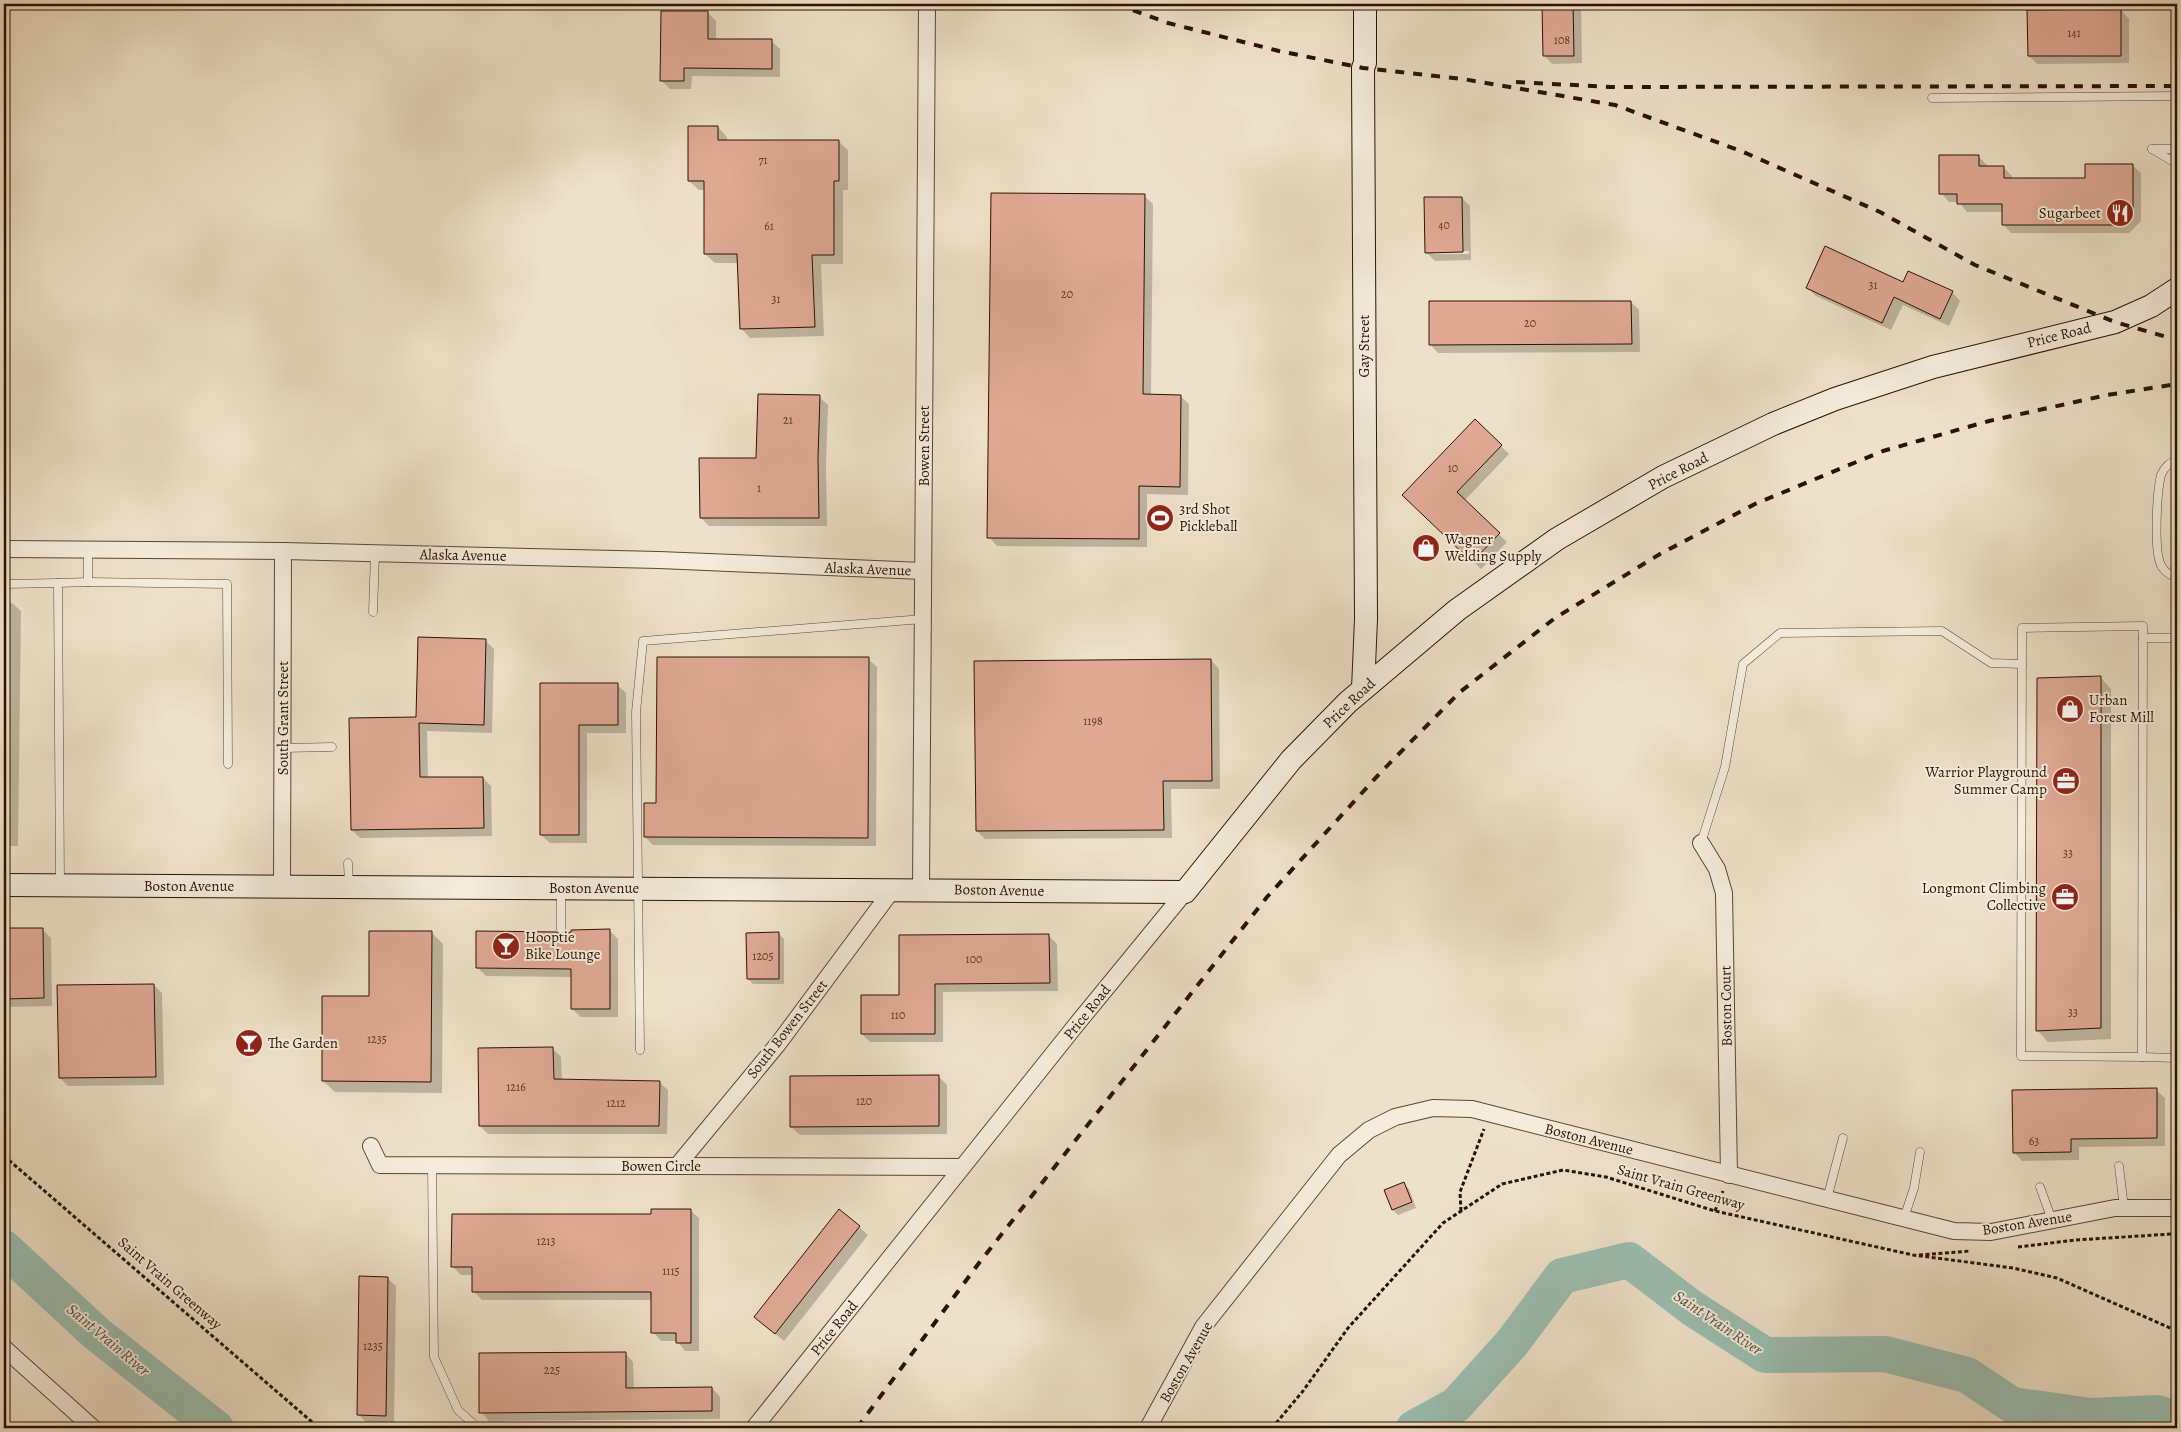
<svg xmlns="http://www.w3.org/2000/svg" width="2181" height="1432" font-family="Alegreya,serif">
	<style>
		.shadow { fill: #0003; fill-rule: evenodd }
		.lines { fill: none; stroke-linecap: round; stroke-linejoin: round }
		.river { stroke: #9bbeb0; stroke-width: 36 }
		.building { fill: #e0a994; stroke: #2d1100 }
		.lane-casing { stroke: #5d4532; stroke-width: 9 }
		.street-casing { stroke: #5d4532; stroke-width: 18 }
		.secondary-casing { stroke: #2d1100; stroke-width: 24 }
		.path { stroke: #2d1100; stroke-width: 3; stroke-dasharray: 4 2.5; stroke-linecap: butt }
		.lane { stroke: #f4ecdc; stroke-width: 8 }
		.street { stroke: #f4ecdc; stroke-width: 16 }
		.secondary { stroke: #f4ecdc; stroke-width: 22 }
		.rail { stroke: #2d1100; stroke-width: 4; stroke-dasharray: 9 9; stroke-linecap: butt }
		.labels { text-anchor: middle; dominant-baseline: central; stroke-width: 4; stroke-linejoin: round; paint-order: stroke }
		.number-label { font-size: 12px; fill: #5a3725 }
		.poi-label { font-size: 15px; fill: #2d1100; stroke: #f4ecdc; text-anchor: start }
		.street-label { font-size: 15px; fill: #2d1100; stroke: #f4ecdc }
		.water-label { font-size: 16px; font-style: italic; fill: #544e3e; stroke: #f4ecdc }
	</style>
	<rect width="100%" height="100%" fill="#eee1c9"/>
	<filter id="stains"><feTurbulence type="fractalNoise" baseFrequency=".004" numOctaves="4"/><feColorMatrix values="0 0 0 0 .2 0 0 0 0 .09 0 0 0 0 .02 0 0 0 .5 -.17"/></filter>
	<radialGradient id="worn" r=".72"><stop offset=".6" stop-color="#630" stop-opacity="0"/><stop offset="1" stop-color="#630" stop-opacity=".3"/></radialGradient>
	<g class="shadow">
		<polygon points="1543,4 1581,4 1582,63 1552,64 1544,55"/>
		<polygon points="2121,10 2129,19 2129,63 2037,64 2029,56"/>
		<polygon points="707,12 716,21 716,40 771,41 780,49 780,77 692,76 691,89 670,89 661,80"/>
		<polygon points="718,127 727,137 727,141 838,141 848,150 848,190 843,190 843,264 821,264 824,336 750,338 741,328 739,263 715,263 705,254 705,190 699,190 689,181"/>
		<polygon points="1978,156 1987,165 1987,168 2004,168 2012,176 2012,180 2086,179 2132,165 2141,173 2141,221 2129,233 2011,233 2003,224 2003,212 1967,212 1959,202 1949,202 1941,193"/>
		<polygon points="1144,196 1153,204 1151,396 1180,396 1189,404 1188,495 1147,494 1147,547 997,546 989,537"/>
		<path d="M1462 198 1470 206 1471 260 1435 261 1426 252ZM1433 251H1469V254H1433Z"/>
		<polygon points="1903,284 1952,292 1960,301 1949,326 1903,305 1891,330 1816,296 1807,287"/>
		<polygon points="1631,302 1639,310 1640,352 1438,353 1430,344"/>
		<polygon points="819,397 828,405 826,467 827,526 709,526 701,518"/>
		<polygon points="1475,420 1509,454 1464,501 1507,542 1481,569 1404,495"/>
		<polygon points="4,603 12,603 21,611 18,846 4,846"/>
		<polygon points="485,640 494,649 492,733 427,731 428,779 483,778 491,786 492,836 360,838 352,830 417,718"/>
		<polygon points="868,659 877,667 876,846 653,845 645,837 657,804"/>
		<polygon points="1211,660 1219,669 1220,789 1171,789 1172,838 985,839 977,831"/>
		<polygon points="2100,677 2111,689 2111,1039 2048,1042 2037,1030"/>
		<polygon points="542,685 617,685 626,693 626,733 587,733 587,843 550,843 541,835"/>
		<polygon points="42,929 51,938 52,1006 4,1007 4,930"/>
		<polygon points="609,930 618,939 618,1017 581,1017 572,1009 572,977 486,976 477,967 561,936"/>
		<polygon points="431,932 443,944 442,1093 335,1092 323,1081 370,998"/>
		<polygon points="778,933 784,939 784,984 753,984 748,979"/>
		<polygon points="1049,936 1057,944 1058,991 943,992 943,1042 870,1042 862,1034 900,996"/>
		<polygon points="154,985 162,993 164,1085 68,1086 60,1078"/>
		<polygon points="553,1049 561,1057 562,1081 659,1082 668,1090 667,1134 488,1134 480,1126"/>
		<polygon points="938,1076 947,1085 947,1134 800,1135 791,1127"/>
		<polygon points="2156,1090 2165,1098 2165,1146 2079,1147 2079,1160 2022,1161 2014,1152"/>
		<polygon points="1404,1184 1409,1189 1416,1208 1398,1215 1393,1210"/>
		<polygon points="690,1210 699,1218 699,1351 685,1351 677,1341 661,1341 653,1332 652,1300 482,1300 473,1291 473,1275 461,1275 453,1267 652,1216"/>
		<polygon points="859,1227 868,1235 784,1341 755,1317"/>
		<polygon points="387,1278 396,1286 394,1424 367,1423 359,1415"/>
		<polygon points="625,1353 633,1362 634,1389 712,1388 720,1397 720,1419 489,1421 481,1412"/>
	</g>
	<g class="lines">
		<g class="river">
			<polyline points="4,1248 97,1334 216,1428"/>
			<polyline points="1414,1428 1456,1405 1512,1343 1562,1276 1629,1260 1692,1308 1765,1355 1885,1354 1967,1375 2012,1405 2091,1416 2157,1413 2177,1419"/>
		</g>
	</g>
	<g class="building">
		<polygon points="1542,4 1573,4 1574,56 1543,56"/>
		<polygon points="2121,9 2121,56 2028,56 2027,10"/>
		<polygon points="661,11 708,11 708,39 772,39 772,69 684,68 684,81 660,81"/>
		<polygon points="688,126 718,126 718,140 839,140 839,181 834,181 834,255 812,255 815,327 740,329 737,254 704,254 704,181 688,181"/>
		<polygon points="1939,155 1979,155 1979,166 2004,166 2004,178 2085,178 2085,164 2133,164 2133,212 2120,225 2002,225 2002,204 1957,204 1957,194 1939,194"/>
		<polygon points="991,193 1145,194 1143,394 1181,395 1180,487 1139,486 1139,539 987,538"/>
		<polygon points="1424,197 1462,197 1463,252 1425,253"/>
		<polygon points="1825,246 1903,282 1908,271 1953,291 1940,319 1894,297 1882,323 1806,288"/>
		<polygon points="1429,301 1631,301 1632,344 1429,345"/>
		<polygon points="758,394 820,395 818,458 819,518 700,518 699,458 756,458"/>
		<polygon points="1475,419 1502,445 1457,492 1500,533 1472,562 1402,495"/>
		<polygon points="418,637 486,639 484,725 419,723 420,777 483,777 484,828 351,830 349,718 416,717"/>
		<polygon points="657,657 869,657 868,838 644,837 644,803 656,803"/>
		<polygon points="1211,659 1212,781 1163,781 1164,830 976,831 974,661"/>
		<polygon points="2101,676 2101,1028 2036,1031 2037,678"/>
		<polygon points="540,683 618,683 618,725 579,725 579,835 540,835"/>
		<polygon points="4,928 43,928 44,998 4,999"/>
		<polygon points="610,929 610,1009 571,1009 571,969 476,968 476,931 556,932 561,935 571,932 571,930"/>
		<polygon points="369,931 432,931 431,1082 322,1081 322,996 369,996"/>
		<polygon points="779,932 779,979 747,979 746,933"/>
		<polygon points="1049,934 1050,983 935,984 935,1034 861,1034 861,995 899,995 899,935"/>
		<polygon points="154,984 156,1077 59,1078 57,985"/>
		<polygon points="553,1047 554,1079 660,1081 659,1126 479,1126 478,1048"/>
		<polygon points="939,1075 939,1126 790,1127 790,1076"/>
		<polygon points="2157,1088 2157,1138 2071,1139 2071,1152 2013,1153 2012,1090"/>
		<polygon points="1404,1182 1412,1202 1392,1210 1384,1190"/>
		<polygon points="651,1209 691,1209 691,1343 676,1343 676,1333 651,1333 651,1292 472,1292 472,1267 451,1267 452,1214 651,1214"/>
		<polygon points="839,1209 860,1226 775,1334 754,1317"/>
		<polygon points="359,1276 388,1277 386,1416 357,1415"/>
		<polygon points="626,1352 626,1388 712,1387 712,1411 479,1413 479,1353"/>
	</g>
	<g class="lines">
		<g class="lane-casing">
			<g id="lane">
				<polyline points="1932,98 2177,96"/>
				<polyline points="2152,149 2177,164"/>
				<polyline points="2152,149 2177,149"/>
				<path d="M2177 460C2170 462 2164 468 2161 475 2157 491 2153 554 2162 567 2165 572 2172 576 2177 578"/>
				<polyline points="88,582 227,584 228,764"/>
				<polyline points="4,584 58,583"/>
				<polyline points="373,612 375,553"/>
				<polygon points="2143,626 2142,1057 2021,1056 2022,628"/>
				<polyline points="2143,638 2177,638"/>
				<polyline points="283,748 332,747"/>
				<polyline points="1701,843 1725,767 1743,664 1780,633 1942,631 1991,663 2022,664"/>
				<polyline points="348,863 349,885"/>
				<polyline points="60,883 58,583 88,582 88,550"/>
				<polyline points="561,929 561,890"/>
				<polyline points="640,1050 636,712 643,641 923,619"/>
				<polyline points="2142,1057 2177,1058"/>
				<polyline points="432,1166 434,1357 458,1410 478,1428"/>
				<polyline points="2119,1166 2124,1208"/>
				<polyline points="2040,1187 2052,1220"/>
				<polyline points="1827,1199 1843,1138"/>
				<polyline points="1904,1218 1914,1188 1920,1152"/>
			</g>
		</g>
		<g class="street-casing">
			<g id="street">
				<polyline points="4,549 283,551 659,560 923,571"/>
				<polyline points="1701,843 1717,869 1724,893 1729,1175"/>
				<polyline points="282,886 283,551"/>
				<polyline points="921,889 927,4"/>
				<polyline points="371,1146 380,1165 962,1167"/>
				<polyline points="677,1166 778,1044 893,889"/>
				<polyline points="4,1348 93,1428"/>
				<polyline points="754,1428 1076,1025 1185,892"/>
				<polyline points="1148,1428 1203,1327 1339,1155 1369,1130 1395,1117 1433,1108 1472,1109 1954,1231 1991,1232 2115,1208 2177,1208"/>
			</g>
		</g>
		<g class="secondary-casing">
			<g id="secondary">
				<polyline points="1363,689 1366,619 1363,68 1365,63 1365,4"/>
				<polyline points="4,885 1185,892 1291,760 1348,702 1457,610 1557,539 1663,477 1773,424 1835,399 1933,367 2115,322 2151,306 2177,289"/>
			</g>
		</g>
		<g class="path">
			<polyline points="4,1156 319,1428"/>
			<polyline points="1461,1211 1460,1192 1484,1129"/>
			<polyline points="1715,1211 1723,1191"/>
			<polyline points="2018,1247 2076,1240 2171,1234 2177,1235"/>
			<polyline points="1919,1255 1970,1251"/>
			<polyline points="1272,1428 1303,1391 1348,1328 1443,1223 1502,1184 1563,1170 1606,1177 1715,1211 1913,1255 2013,1268 2057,1278 2177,1331"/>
		</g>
		<use href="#lane" class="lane"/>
		<use href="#street" class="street"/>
		<use href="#secondary" class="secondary"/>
		<g class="rail">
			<polyline points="1116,4 1168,23 1279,51 1363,68 1463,79 1615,105 1741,151 1880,212 1975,265 2115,322 2177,340"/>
			<polyline points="1516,82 1610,87 2177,86"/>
			<polyline points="857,1428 979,1263 1267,897 1381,772 1460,692 1555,618 1660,554 1755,504 1883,451 1989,421 2107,395 2177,384"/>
		</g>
	</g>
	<defs>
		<g id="restaurant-disc" transform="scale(1.4375)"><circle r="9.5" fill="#8f2418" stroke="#f4ecdc"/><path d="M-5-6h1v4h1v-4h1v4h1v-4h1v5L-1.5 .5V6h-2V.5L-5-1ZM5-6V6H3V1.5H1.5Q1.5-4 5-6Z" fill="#fff"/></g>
		<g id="stadium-disc" transform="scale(1.4375)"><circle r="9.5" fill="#8f2418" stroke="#f4ecdc"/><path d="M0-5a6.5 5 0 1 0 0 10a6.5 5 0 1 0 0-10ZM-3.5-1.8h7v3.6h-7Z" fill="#fff"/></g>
		<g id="shop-disc" transform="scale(1.4375)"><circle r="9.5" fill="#8f2418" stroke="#f4ecdc"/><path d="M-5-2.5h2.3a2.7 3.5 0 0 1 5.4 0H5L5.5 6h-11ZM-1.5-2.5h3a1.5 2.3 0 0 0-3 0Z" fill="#fff"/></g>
		<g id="office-disc" transform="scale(1.4375)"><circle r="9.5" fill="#8f2418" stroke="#f4ecdc"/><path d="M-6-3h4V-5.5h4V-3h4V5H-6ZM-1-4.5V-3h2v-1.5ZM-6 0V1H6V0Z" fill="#fff"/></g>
		<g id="bar-disc" transform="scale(1.4375)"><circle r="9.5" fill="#8f2418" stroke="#f4ecdc"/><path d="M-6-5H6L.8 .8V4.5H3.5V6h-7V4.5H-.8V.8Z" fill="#fff"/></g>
	</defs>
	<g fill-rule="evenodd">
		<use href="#restaurant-disc" x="2120" y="213"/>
		<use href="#stadium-disc" x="1160" y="518"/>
		<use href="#shop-disc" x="1426" y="548"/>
		<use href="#shop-disc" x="2070" y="709"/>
		<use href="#office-disc" x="2066" y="781"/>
		<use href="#office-disc" x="2065" y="897"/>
		<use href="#bar-disc" x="506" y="946"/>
		<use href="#bar-disc" x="249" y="1043"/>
	</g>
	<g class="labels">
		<g class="number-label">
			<text x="2074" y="33">141</text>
			<text x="1562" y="40">108</text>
			<text x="763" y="160">71</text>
			<text x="1444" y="225">40</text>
			<text x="769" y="226">61</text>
			<text x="1873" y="285">31</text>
			<text x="1067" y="294">20</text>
			<text x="776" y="299">31</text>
			<text x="1530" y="323">20</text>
			<text x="788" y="420">21</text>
			<text x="1453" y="468">10</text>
			<text x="759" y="488">1</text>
			<text x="1093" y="721">1198</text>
			<text x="2068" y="853">33</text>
			<text x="763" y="956">1205</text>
			<text x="974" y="959">100</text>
			<text x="2073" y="1012">33</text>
			<text x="898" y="1015">110</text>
			<text x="377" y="1039">1235</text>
			<text x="516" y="1087">1216</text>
			<text x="864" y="1101">120</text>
			<text x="616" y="1103">1212</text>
			<text x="2034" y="1141">63</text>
			<text x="546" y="1241">1213</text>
			<text x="671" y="1271">1115</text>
			<text x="373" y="1346">1235</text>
			<text x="552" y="1370">225</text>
		</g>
		<g class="poi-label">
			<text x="2101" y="213" text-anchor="end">Sugarbeet</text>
			<text x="1179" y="509">3rd Shot<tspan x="1179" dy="17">Pickleball</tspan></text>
			<text x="1445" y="539">Wagner<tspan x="1445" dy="17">Welding Supply</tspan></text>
			<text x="2089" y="700">Urban<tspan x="2089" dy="17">Forest Mill</tspan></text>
			<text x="2047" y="772" text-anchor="end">Warrior Playground<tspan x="2047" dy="17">Summer Camp</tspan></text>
			<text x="2046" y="888" text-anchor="end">Longmont Climbing<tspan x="2046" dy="17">Collective</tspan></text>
			<text x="525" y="937">Hooptie<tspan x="525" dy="17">Bike Lounge</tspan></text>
			<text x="268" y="1043">The Garden</text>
		</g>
		<g class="street-label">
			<text transform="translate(2059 335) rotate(-14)">Price Road</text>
			<text transform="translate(1364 346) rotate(-90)">Gay Street</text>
			<text transform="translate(924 446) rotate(-90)">Bowen Street</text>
			<text transform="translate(1678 471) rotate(-27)">Price Road</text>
			<text transform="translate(463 555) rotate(1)">Alaska Avenue</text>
			<text transform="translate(868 569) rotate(2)">Alaska Avenue</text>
			<text transform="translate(1349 703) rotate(-43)">Price Road</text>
			<text transform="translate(283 718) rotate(-90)">South Grant Street</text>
			<text x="189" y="886">Boston Avenue</text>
			<text x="594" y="888">Boston Avenue</text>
			<text transform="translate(999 890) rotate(1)">Boston Avenue</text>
			<text transform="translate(1726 1006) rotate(-91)">Boston Court</text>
			<text transform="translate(1087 1012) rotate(-51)">Price Road</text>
			<text transform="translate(787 1029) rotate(-52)">South Bowen Street</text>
			<text transform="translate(1589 1139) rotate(14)">Boston Avenue</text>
			<text x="661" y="1166">Bowen Circle</text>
			<text transform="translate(1681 1187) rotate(16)">Saint Vrain Greenway</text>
			<text transform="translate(2027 1223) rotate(-9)">Boston Avenue</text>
			<text transform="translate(170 1283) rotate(41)">Saint Vrain Greenway</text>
			<text transform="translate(834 1328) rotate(-51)">Price Road</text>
			<text transform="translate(1186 1362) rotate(-60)">Boston Avenue</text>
		</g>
		<g class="water-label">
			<text transform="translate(1718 1323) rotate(34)">Saint Vrain River</text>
			<text transform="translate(108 1340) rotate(40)">Saint Vrain River</text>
		</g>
	</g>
	<rect width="2181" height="1432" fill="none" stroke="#eee1c9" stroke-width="20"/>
	<rect x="5" y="5" width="2171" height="1422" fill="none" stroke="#2d1100" stroke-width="2.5"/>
	<rect x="10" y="10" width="2161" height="1412" fill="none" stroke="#2d1100"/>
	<rect width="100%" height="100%" filter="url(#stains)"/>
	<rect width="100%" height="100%" fill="url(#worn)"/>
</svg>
